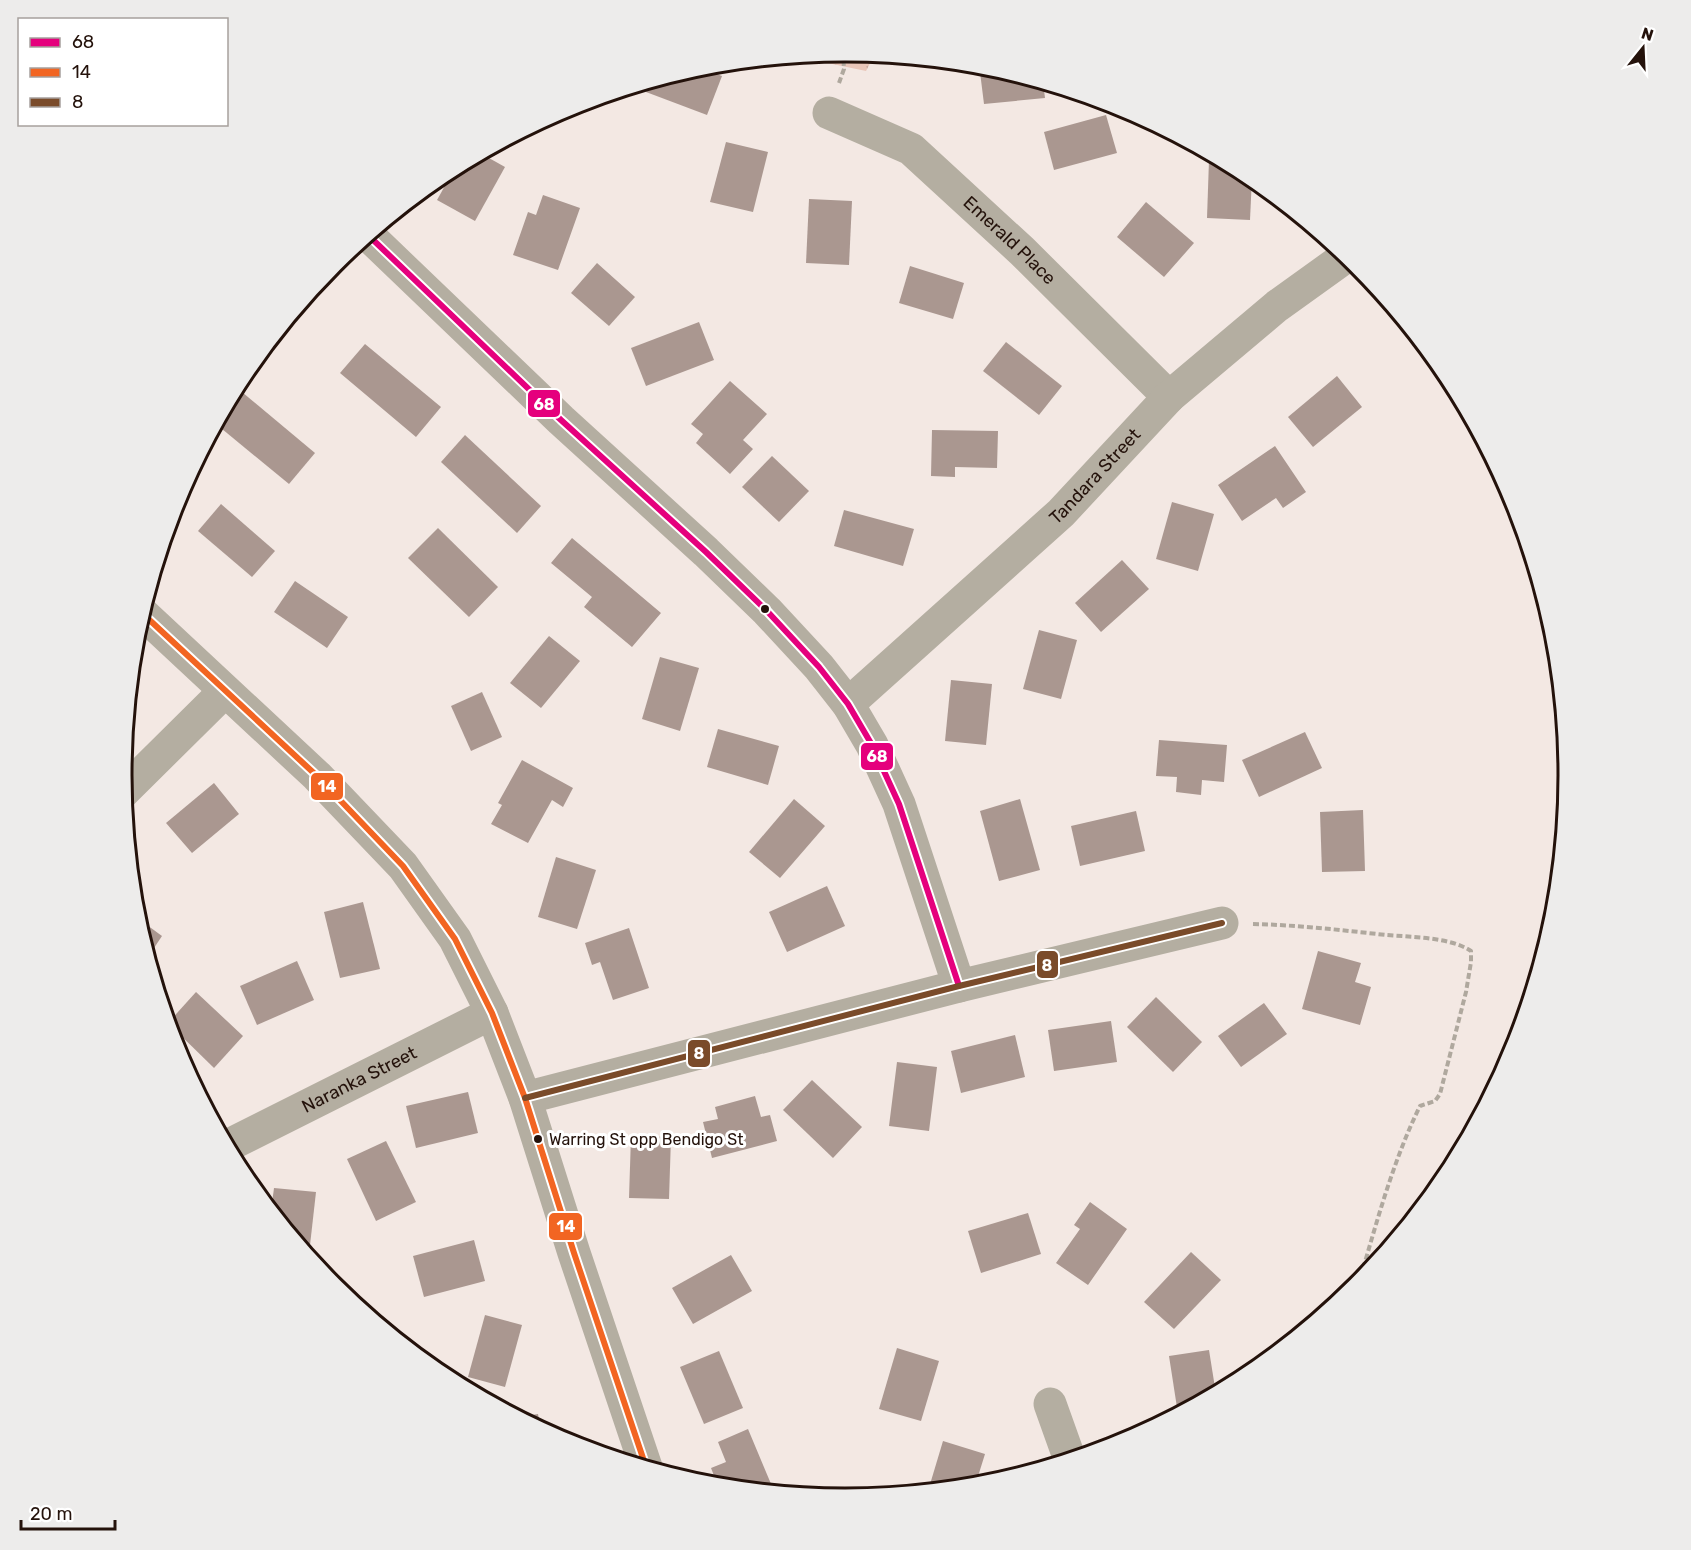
<svg xmlns="http://www.w3.org/2000/svg" width="1691" height="1550" font-family="Rubik,sans-serif">
	<style>
		.park { fill: url(#park-tufts) }
		.building { fill: #aa9790 }
		.lines { fill: none; stroke-linecap: round; stroke-linejoin: round }
		.path { stroke: #afa89e; stroke-width: 4; stroke-dasharray: 6 3; stroke-linecap: butt }
		.minor { stroke: #b4aea1; stroke-width: 33 }
		.bus-1-casing { stroke: #fff; stroke-width: 10 }
		.bus-2-casing { stroke: #fff; stroke-width: 10 }
		.bus-3-casing { stroke: #fff; stroke-width: 10 }
		.bus-1 { stroke: #e5007d; stroke-width: 6 }
		.bus-2 { stroke: #f26522; stroke-width: 6 }
		.bus-3 { stroke: #7a4b2a; stroke-width: 6 }
		.bus-dot { fill: #24120b; stroke: #fff; stroke-width: 2 }
		.labels { text-anchor: middle; dominant-baseline: central; stroke-width: 6; stroke-linejoin: round; paint-order: stroke }
		.bus-label { font-size: 16px; fill: #24120b; stroke: #fff; text-anchor: start }
		.street-label { font-size: 18px; fill: #24120b; stroke: #fff }
		.rim { fill: none; stroke: #24120b; stroke-width: 3 }
		.line-badge { stroke: #fff; stroke-width: 2 }
		.badge-label { font-size: 16px; text-anchor: middle; font-weight: bold; fill: #fff }
	</style>
	<defs>
		<pattern id="park-tufts" width="24" height="20" patternUnits="userSpaceOnUse" patternTransform="scale(1.5)"><rect width="24" height="20" fill="#e9c6b9"/><path d="M3 7l-1-3M5 7V3M7 7l1-3M15 17l-1-3M17 17v-4M19 17l1-3" fill="none" stroke="#c8a99e"/></pattern>
	</defs>
	<rect width="100%" height="100%" fill="#f3e8e3"/>
	<polygon class="park" points="846,51 875,54 866,71 818,61 817,54"/>
	<g class="building">
		<polygon points="979,64 1043,82 1045,98 984,104"/>
		<polygon points="698,67 722,76 707,115 646,92 650,81"/>
		<polygon points="1106,115 1117,153 1054,170 1044,132"/>
		<polygon points="726,142 768,152 753,212 710,202"/>
		<polygon points="480,153 505,167 475,221 437,200 456,166"/>
		<polygon points="1209,160 1225,161 1252,177 1250,220 1207,218"/>
		<polygon points="543,195 580,208 558,270 513,255 528,212 536,215"/>
		<polygon points="809,199 852,201 849,265 806,263"/>
		<polygon points="1146,202 1194,243 1164,277 1117,237"/>
		<polygon points="597,263 635,297 609,326 571,293"/>
		<polygon points="910,266 964,283 953,319 899,303"/>
		<polygon points="699,322 714,360 646,386 631,348"/>
		<polygon points="1006,342 1062,386 1039,415 983,371"/>
		<polygon points="365,344 441,407 416,437 340,373"/>
		<polygon points="1337,376 1362,407 1313,447 1288,417"/>
		<polygon points="730,381 767,414 743,440 753,449 730,474 696,443 703,434 691,424"/>
		<polygon points="236,387 315,453 289,484 216,424"/>
		<polygon points="932,430 998,431 997,468 955,467 955,477 931,476"/>
		<polygon points="465,435 541,506 517,533 441,462"/>
		<polygon points="1275,446 1306,492 1283,508 1276,498 1242,521 1218,485"/>
		<polygon points="772,456 809,491 779,522 742,487"/>
		<polygon points="190,472 196,476 175,503 177,498"/>
		<polygon points="1172,502 1214,514 1198,571 1156,559"/>
		<polygon points="221,504 275,551 252,577 198,531"/>
		<polygon points="844,510 914,529 903,566 834,546"/>
		<polygon points="438,528 498,587 469,617 408,558"/>
		<polygon points="572,538 661,613 632,647 584,607 592,597 551,563"/>
		<polygon points="1122,560 1149,589 1101,632 1075,603"/>
		<polygon points="295,581 348,617 327,648 274,612"/>
		<polygon points="1039,630 1077,640 1061,699 1023,689"/>
		<polygon points="549,636 580,661 541,708 510,683"/>
		<polygon points="660,657 699,668 680,731 642,719"/>
		<polygon points="951,680 992,684 986,745 945,741"/>
		<polygon points="482,692 502,737 471,751 451,706"/>
		<polygon points="718,729 779,746 768,785 707,767"/>
		<polygon points="1305,732 1322,768 1259,797 1242,760"/>
		<polygon points="1159,740 1227,745 1224,782 1202,780 1201,795 1176,792 1177,777 1156,776"/>
		<polygon points="522,760 573,788 563,807 552,800 528,843 491,824 502,805 498,803"/>
		<polygon points="214,783 239,814 192,853 166,823"/>
		<polygon points="794,799 825,826 780,878 749,852"/>
		<polygon points="1020,799 1040,870 999,881 980,811"/>
		<polygon points="1363,810 1365,871 1322,872 1320,812"/>
		<polygon points="1136,811 1145,851 1080,866 1071,826"/>
		<polygon points="556,857 596,870 577,929 538,917"/>
		<polygon points="827,886 845,926 787,952 769,912"/>
		<polygon points="363,902 380,969 340,978 324,912"/>
		<polygon points="136,917 162,936 148,957"/>
		<polygon points="629,928 649,988 613,1000 600,962 592,965 585,943"/>
		<polygon points="1318,951 1361,963 1355,982 1371,987 1360,1025 1302,1009"/>
		<polygon points="297,961 314,1000 257,1025 240,986"/>
		<polygon points="196,992 243,1036 214,1068 168,1023"/>
		<polygon points="1156,997 1202,1042 1173,1072 1127,1027"/>
		<polygon points="1264,1003 1287,1034 1241,1067 1218,1036"/>
		<polygon points="1111,1021 1117,1062 1054,1071 1048,1030"/>
		<polygon points="1015,1035 1025,1077 961,1093 951,1051"/>
		<polygon points="897,1062 937,1067 929,1131 889,1126"/>
		<polygon points="812,1080 862,1127 833,1158 783,1110"/>
		<polygon points="468,1092 478,1133 416,1148 406,1106"/>
		<polygon points="755,1096 761,1117 770,1115 777,1141 712,1158 703,1122 718,1119 715,1107"/>
		<polygon points="631,1136 671,1137 669,1199 629,1198"/>
		<polygon points="386,1141 416,1202 376,1221 347,1159"/>
		<polygon points="274,1188 316,1192 309,1254 306,1254 271,1211"/>
		<polygon points="1090,1202 1127,1229 1088,1285 1056,1263 1080,1229 1074,1225"/>
		<polygon points="1028,1213 1041,1254 981,1273 968,1231"/>
		<polygon points="474,1240 485,1281 424,1297 413,1256"/>
		<polygon points="1191,1252 1221,1280 1174,1329 1144,1302"/>
		<polygon points="731,1255 752,1291 693,1324 672,1288"/>
		<polygon points="485,1315 522,1325 505,1387 468,1377"/>
		<polygon points="897,1348 939,1361 921,1421 879,1409"/>
		<polygon points="1209,1350 1216,1394 1178,1414 1169,1356"/>
		<polygon points="719,1351 743,1408 704,1424 680,1367"/>
		<polygon points="538,1414 541,1429 519,1417"/>
		<polygon points="748,1429 774,1491 771,1492 732,1488 731,1485 718,1486 711,1468 726,1462 718,1442"/>
		<polygon points="943,1441 985,1454 975,1486 928,1491"/>
	</g>
	<g class="lines">
		<g class="path">
			<polyline points="839,83 844,69 843,51"/>
			<path d="M1253 924C1297 925 1341 930 1386 935 1411 937 1450 937 1471 951V962L1466 992 1440 1094 1435 1101 1420 1106C1392 1163 1376 1225 1358 1286"/>
		</g>
		<g class="minor">
			<path id="s1" d="M829 113 911 149 1022 251 1169 397"/>
			<polyline points="368,235 561,420 706,552 767,611 819,667 848,704 872,745 899,804 959,986"/>
			<polyline points="142,613 317,776 403,866 455,939 492,1013 525,1098 574,1253 646,1467"/>
			<path id="s2" d="M848 704 1061 513 1169 397 1277 306 1348 255"/>
			<polyline points="123,792 225,691"/>
			<polyline points="525,1098 959,986 1222,923"/>
			<path id="s3" d="M227 1146 492 1013"/>
			<polyline points="1050,1404 1070,1460"/>
		</g>
		<g class="bus-1-casing">
			<polyline id="bus-1" points="368,235 561,420 706,552 767,611 819,667 848,704 872,745 899,804 959,986"/>
		</g>
		<g class="bus-2-casing">
			<polyline id="bus-2" points="142,613 317,776 403,866 455,939 492,1013 525,1098 574,1253 646,1467"/>
		</g>
		<g class="bus-3-casing">
			<polyline id="bus-3" points="525,1098 959,986 1222,923"/>
		</g>
		<use href="#bus-1" class="bus-1"/>
		<use href="#bus-2" class="bus-2"/>
		<use href="#bus-3" class="bus-3"/>
	</g>
	<g class="bus-dot">
		<circle cx="765" cy="609" r="5"/>
		<circle cx="538" cy="1139" r="5"/>
	</g>
	<g class="labels">
		<g class="bus-label">
			<text x="549" y="1139">Warring St opp Bendigo St</text>
		</g>
		<g class="street-label">
			<text stroke="none"><textPath href="#s1" startOffset="224">Emerald Place</textPath></text>
			<text stroke="none"><textPath href="#s2" startOffset="336">Tandara Street</textPath></text>
			<text stroke="none"><textPath href="#s3" startOffset="148">Naranka Street</textPath></text>
		</g>
	</g>
	<path d="M0 0H1691V1550H0ZM132 775a713 713 0 1 1 1426 0a713 713 0 1 1-1426 0Z" fill="#edeceb" fill-rule="evenodd"/>
	<path class="rim" d="M132 775a713 713 0 1 1 1426 0a713 713 0 1 1-1426 0Z"/>
	<g class="line-badge">
		<rect x="527" y="389" width="34" height="29" rx="6" fill="#e5007d"/>
		<rect x="860" y="742" width="34" height="29" rx="6" fill="#e5007d"/>
		<rect x="310" y="772" width="34" height="29" rx="6" fill="#f26522"/>
		<rect x="1036" y="950" width="23" height="29" rx="6" fill="#7a4b2a"/>
		<rect x="687" y="1039" width="24" height="29" rx="6" fill="#7a4b2a"/>
		<rect x="548" y="1212" width="35" height="29" rx="6" fill="#f26522"/>
	</g>
	<g class="badge-label">
		<text x="544" y="410">68</text>
		<text x="877" y="762">68</text>
		<text x="327" y="792">14</text>
		<text x="1047" y="971">8</text>
		<text x="699" y="1059">8</text>
		<text x="566" y="1232">14</text>
	</g>
	<rect x="18" y="18" width="210" height="108" fill="#ffffff" stroke="#a7a09d" stroke-width="1.5"/>
	<rect x="30" y="38" width="30" height="9" fill="#e5007d" stroke="#a7a09d" stroke-width="1.5"/>
	<text x="72" y="48" font-size="18" fill="#24120b">68</text>
	<rect x="30" y="68" width="30" height="9" fill="#f26522" stroke="#a7a09d" stroke-width="1.5"/>
	<text x="72" y="78" font-size="18" fill="#24120b">14</text>
	<rect x="30" y="98" width="30" height="9" fill="#7a4b2a" stroke="#a7a09d" stroke-width="1.5"/>
	<text x="72" y="108" font-size="18" fill="#24120b">8</text>
	<g transform="translate(1643 48) rotate(18)" stroke="#ffffff" stroke-width="4.5" paint-order="stroke">
	<path d="M0-4.5L10 22L0 15L-10 22Z" fill="#24120b"/>
	<text y="-9" font-size="16" font-weight="bold" text-anchor="middle" fill="#24120b">N</text>
	</g>
	<path d="M21 1520v9h94v-9" fill="none" stroke="#24120b" stroke-width="3"/>
	<text x="30" y="1520" font-size="18" fill="#24120b" stroke="#ffffff" stroke-width="4.5" paint-order="stroke">20 m</text>
</svg>
